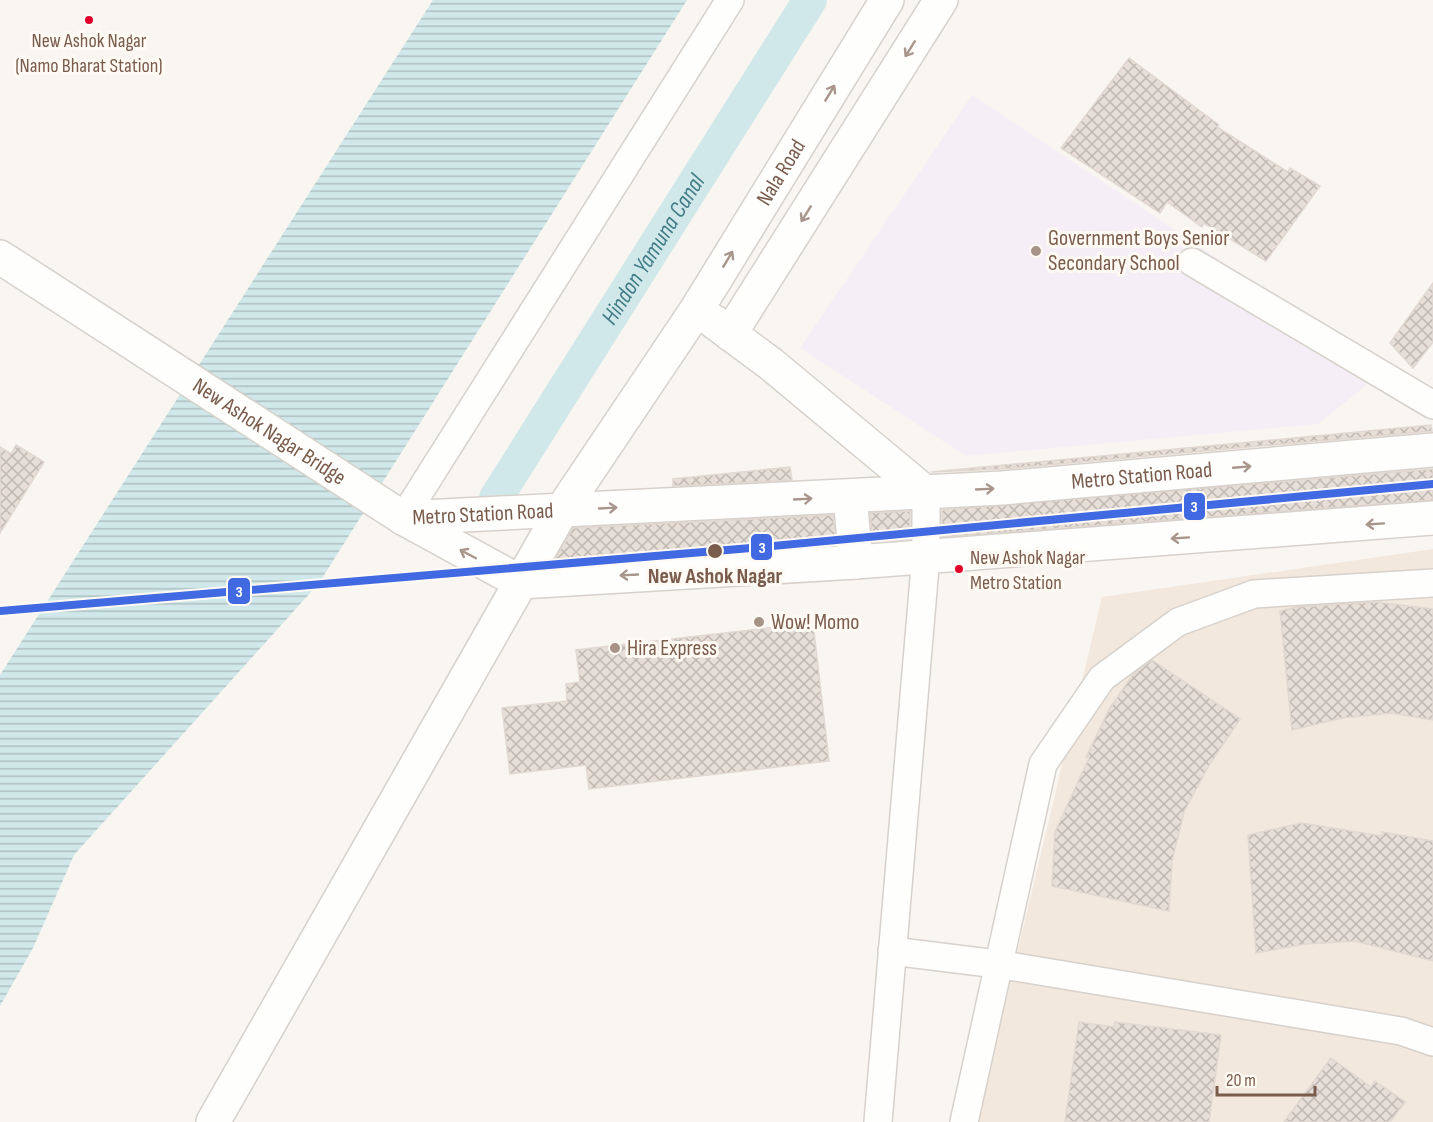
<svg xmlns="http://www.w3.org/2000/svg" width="1433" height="1122" font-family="'Sofia Sans Condensed',sans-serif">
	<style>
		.residential { fill: #f2e8de }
		.education { fill: #f6eef6 }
		.water { fill: url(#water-rules) }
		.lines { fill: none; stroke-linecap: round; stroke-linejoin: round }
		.canal { stroke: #d0e8ea; stroke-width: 34 }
		.building { fill: url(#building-cross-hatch); stroke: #e2d8d2; stroke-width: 1.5 }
		.minor-casing { stroke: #d7d1cb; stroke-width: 30 }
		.tertiary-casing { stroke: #d7d1cb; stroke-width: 36 }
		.minor { stroke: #fefefd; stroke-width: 27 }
		.tertiary { stroke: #fefefd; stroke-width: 33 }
		.metro-1-casing { stroke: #fffaf3; stroke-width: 12 }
		.metro-1 { stroke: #4169e1; stroke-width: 8 }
		.oneway { stroke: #a8958b }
		.bus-dot { fill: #e4002b; stroke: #fffaf3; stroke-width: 2 }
		.poi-dot { fill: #a69286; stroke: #fffaf3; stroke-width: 2 }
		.stop-dot { fill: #7a5c4d; stroke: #fffaf3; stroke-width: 2 }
		.labels { text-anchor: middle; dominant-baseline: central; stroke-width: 6; stroke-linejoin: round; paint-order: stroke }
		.bus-label { font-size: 20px; fill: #7a5c4d; stroke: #fffaf3 }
		.street-label { font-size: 22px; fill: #7a5c4d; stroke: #fffaf3 }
		.poi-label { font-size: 22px; fill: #7a5c4d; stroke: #fffaf3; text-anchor: start }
		.stop-label { font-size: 22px; font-weight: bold; fill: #7a5c4d; stroke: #fffaf3 }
		.water-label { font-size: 24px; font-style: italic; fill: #437c86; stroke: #fffaf3 }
		.line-badge { stroke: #fffaf3; stroke-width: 2 }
		.badge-label { font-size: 16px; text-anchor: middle; font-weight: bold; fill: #fff }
	</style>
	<defs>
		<pattern id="water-rules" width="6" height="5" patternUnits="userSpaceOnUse" patternTransform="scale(1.5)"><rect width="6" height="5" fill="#d0e8ea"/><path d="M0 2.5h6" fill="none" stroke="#aebfc0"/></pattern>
		<pattern id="building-cross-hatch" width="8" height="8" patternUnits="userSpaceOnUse" patternTransform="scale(1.5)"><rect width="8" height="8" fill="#e6ded7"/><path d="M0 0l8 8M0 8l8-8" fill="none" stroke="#bfb7b1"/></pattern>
	</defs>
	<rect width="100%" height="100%" fill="#f9f5f0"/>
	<polygon class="residential" points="1433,549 1433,1122 977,1122 1102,597"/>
	<polygon class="education" points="972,95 1061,154 1385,370 1318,424 966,456 800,348"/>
	<polygon class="water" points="433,0 687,0 319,583 74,855 33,948 0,1006 0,675"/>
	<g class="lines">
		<path class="canal" id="s1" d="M496 498 810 0"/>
	</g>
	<g class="building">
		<polygon points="1129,58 1219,125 1217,127 1288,172 1290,168 1320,186 1266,261 1204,223 1202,227 1167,202 1160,213 1061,148"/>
		<polygon points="1433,283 1433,342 1413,368 1390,343"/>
		<polygon points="1431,425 1432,431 1001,469 931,472"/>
		<polygon points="16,445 44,462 0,533 0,447 11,454"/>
		<polygon points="790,467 792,480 673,486 673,479"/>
		<polygon points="1433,469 1433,500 942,537 942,510"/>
		<polygon points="910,511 910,539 873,542 870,513"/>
		<polygon points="833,515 836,544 554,561 573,528"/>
		<polygon points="1376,602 1433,609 1433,720 1391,713 1342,718 1292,730 1280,611 1296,607"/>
		<polygon points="813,623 829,761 589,789 586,765 510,774 502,708 567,701 566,684 580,682 576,650"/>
		<polygon points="1152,660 1240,719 1208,767 1184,812 1172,861 1169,911 1052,886 1055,832 1089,758 1086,757 1110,708 1132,676"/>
		<polygon points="1301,823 1382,836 1382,832 1433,841 1433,961 1355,941 1305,944 1256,953 1248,835"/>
		<polygon points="1079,1022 1114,1027 1115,1022 1221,1035 1209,1122 1065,1122"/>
		<polygon points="1331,1058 1371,1087 1375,1081 1405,1102 1390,1122 1284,1122"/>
	</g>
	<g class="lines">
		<g class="minor-casing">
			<g id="minor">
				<polyline points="1192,262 1433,405"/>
				<polyline points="403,518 730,0"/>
				<polyline points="892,951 997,964 1401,1031 1433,1042"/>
				<polyline points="878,1122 926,555 926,493"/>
				<polyline points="964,1122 1043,764 1102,678 1178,622 1254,594 1433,583"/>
			</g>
		</g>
		<g class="tertiary-casing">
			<g id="tertiary">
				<path id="s2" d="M0 257 403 518 520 582 856 562 1433 518"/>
				<polyline points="713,321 771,364 926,493"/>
				<polyline points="730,334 941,0"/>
				<polyline points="850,497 856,562"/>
				<path id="s3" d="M403 518 1002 488 1433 450"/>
				<path id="s4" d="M213 1122 562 510 697 309 887 0"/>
			</g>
		</g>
		<use href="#minor" class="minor"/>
		<use href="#tertiary" class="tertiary"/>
		<g class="metro-1-casing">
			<polyline id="metro-1" points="0,611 751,548 1433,484"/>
		</g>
		<use href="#metro-1" class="metro-1"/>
	</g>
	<defs><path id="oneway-shaft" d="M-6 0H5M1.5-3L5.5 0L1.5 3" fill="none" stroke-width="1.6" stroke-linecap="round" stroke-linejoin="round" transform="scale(1.5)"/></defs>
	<g class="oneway">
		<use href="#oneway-shaft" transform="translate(910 49) rotate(122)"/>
		<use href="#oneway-shaft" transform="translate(830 93) rotate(-59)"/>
		<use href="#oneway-shaft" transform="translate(806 214) rotate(122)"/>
		<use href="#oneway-shaft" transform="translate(728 259) rotate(-59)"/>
		<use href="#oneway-shaft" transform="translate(1242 467) rotate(-5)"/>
		<use href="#oneway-shaft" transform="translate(985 489) rotate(-3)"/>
		<use href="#oneway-shaft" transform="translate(803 499) rotate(-3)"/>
		<use href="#oneway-shaft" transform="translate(608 508) rotate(-3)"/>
		<use href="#oneway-shaft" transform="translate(1375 524) rotate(176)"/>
		<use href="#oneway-shaft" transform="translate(1180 538) rotate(176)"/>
		<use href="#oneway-shaft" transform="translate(468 554) rotate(-152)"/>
		<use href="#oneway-shaft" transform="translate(629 575) rotate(177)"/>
	</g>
	<g class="bus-dot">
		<circle cx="89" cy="20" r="5"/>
		<circle cx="959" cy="569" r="5"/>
	</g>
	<g class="poi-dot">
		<circle cx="1036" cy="251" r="6"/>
		<circle cx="759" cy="622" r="6"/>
		<circle cx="615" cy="648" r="6"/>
	</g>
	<circle class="stop-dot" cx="715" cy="551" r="8"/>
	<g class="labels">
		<g class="bus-label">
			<text x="89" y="41">New Ashok Nagar<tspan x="89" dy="25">(Namo Bharat Station)</tspan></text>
			<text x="970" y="558" text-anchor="start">New Ashok Nagar<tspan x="970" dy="25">Metro Station</tspan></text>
		</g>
		<g class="street-label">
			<text stroke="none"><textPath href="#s4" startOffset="1107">Nala Road</textPath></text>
			<text stroke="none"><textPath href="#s2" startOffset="321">New Ashok Nagar Bridge</textPath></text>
			<text stroke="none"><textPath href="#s3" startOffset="740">Metro Station Road</textPath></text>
			<text stroke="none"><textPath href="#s3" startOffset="80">Metro Station Road</textPath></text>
		</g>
		<g class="poi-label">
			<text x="1048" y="238">Government Boys Senior<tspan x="1048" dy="25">Secondary School</tspan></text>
			<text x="771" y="622">Wow! Momo</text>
			<text x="627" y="648">Hira Express</text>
		</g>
		<g class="stop-label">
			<text x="715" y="576">New Ashok Nagar</text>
		</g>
		<g class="water-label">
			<text stroke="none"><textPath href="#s1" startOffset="294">Hindon Yamuna Canal</textPath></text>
		</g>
	</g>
	<g class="line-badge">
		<rect x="1183" y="492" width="23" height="29" rx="6" fill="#4169e1"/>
		<rect x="750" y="533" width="23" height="28" rx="6" fill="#4169e1"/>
		<rect x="227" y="577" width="24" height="28" rx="6" fill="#4169e1"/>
	</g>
	<g class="badge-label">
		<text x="1194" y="512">3</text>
		<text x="762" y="553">3</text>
		<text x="239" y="597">3</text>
	</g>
	<path d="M1217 1086v9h98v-9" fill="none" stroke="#7a5c4d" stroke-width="3"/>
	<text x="1226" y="1086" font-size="18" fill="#7a5c4d" stroke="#fffaf3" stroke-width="4.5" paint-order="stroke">20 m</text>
</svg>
